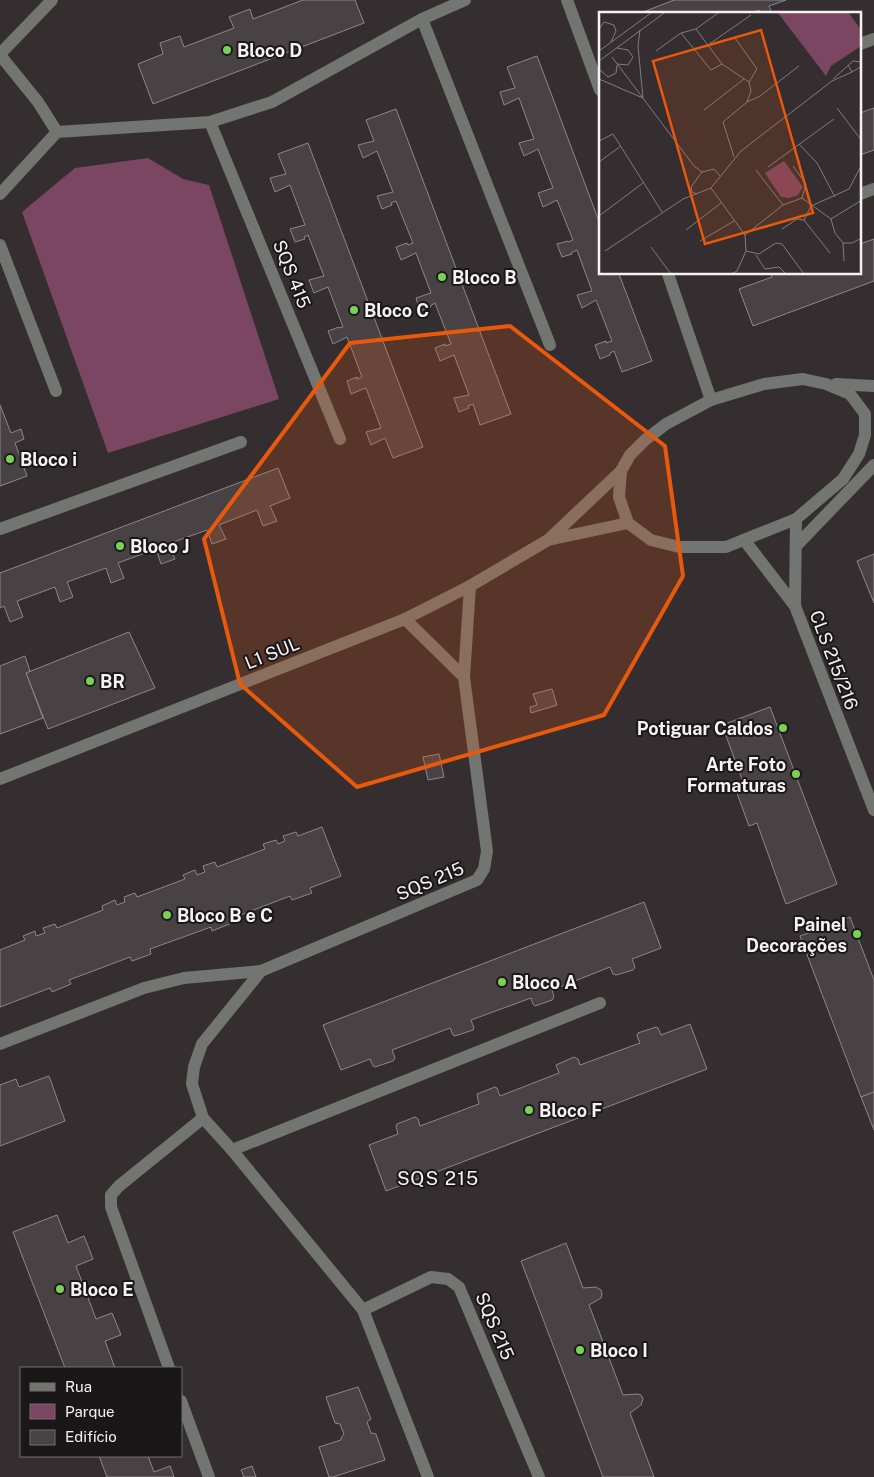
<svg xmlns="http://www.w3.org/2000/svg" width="874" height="1477" font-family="'Public Sans',sans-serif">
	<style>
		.green { fill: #7b4661 }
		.building { fill: #494245; stroke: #8e868a }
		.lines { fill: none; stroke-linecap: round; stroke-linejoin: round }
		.minor { stroke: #737572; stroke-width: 12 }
		.marked { fill: #e8590c; fill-opacity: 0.2; stroke: #e8590c; stroke-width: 4; stroke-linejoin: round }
		.poi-dot { fill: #7ad157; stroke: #1a1718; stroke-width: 2 }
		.labels { text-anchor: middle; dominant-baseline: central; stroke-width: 4; stroke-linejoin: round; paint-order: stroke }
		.poi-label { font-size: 18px; font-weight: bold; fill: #f6f2f4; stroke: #1a1718; text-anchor: start }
		.street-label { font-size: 18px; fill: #f6f2f4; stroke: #1a1718 }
		.neighbourhood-label { font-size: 19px; letter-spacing: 1px; fill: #f6f2f4; stroke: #1a1718 }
		.inset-road { fill: none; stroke: #827c7f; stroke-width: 1 }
		.view { fill: #e8590c; fill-opacity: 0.15; stroke: #e8590c; stroke-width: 2.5 }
		.inset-edge { fill: none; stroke: #f6f2f4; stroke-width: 2.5 }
	</style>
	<rect width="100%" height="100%" fill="#342e31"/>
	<polygon class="green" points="148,158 183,179 209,185 279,399 108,453 22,212 75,168"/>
	<g class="building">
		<polygon points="303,0 355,0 364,23 153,104 138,64 163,54 160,43 180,36 184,47 234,28 229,17 250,9 253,19"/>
		<polygon points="674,0 786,0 769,6 772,14 761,14 759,10 749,14 638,14"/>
		<polygon points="537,56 600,224 600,274 619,274 652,361 622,372 614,351 610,353 610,355 600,359 595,345 606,341 606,343 612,341 596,300 582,308 577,295 592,291 577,250 571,253 572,254 562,257 557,244 568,241 568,242 573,240 557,200 543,207 538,193 553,188 538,149 524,156 519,143 534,139 519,98 504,105 500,92 515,88 507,67"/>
		<polygon points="874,108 874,150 860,155 860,113"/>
		<polygon points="396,109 511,414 480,425 473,404 468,406 469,408 459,412 454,398 469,395 454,355 440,361 435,348 445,344 445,346 451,344 435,303 430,306 431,307 420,311 416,298 431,293 416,253 401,260 396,247 407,243 408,245 413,243 396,201 391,203 392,205 382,209 377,196 393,192 377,151 363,158 358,145 374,141 366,120"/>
		<polygon points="308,143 423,447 393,458 385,438 371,445 366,432 381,428 366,388 351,394 347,381 357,377 357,379 362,377 347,337 333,344 328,331 339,327 339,328 343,327 328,287 314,293 309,280 324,276 308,235 304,237 305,239 295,242 290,229 305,225 290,185 275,192 270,178 286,174 278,154"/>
		<polygon points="874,239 874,281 753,326 739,289 772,277 771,274 860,274 860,244"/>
		<polygon points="0,405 11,433 21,429 24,439 15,443 27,476 0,486"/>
		<polygon points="278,468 290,498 270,506 277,521 263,526 257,510 219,525 226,539 212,544 207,530 168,544 175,559 161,564 156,549 118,563 124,578 111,583 106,568 67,582 73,597 60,602 55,587 17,601 23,617 10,622 4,606 0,608 0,573"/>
		<polygon points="874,554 874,603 857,561"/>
		<polygon points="129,632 155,688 48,729 26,673"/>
		<polygon points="25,656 30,671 26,673 43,718 0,734 0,666"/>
		<polygon points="552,689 557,705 531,713 530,707 537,705 533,694"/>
		<polygon points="770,707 837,884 786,904 757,823 749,826 734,785 743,782 722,725"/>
		<polygon points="439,754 444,777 428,780 423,757"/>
		<polygon points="322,827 341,876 310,888 312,893 292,900 290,896 230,919 232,923 212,931 211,927 150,949 151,954 132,961 130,957 69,980 71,984 52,992 50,988 0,1007 0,950 25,940 23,936 35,931 36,936 45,933 43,928 55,924 57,928 103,910 102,906 115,900 117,905 125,902 124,897 135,893 137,897 185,879 183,875 195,870 197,875 205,872 203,866 215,862 217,867 265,849 263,844 276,840 278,844 285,841 283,836 296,832 298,836"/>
		<polygon points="644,902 661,948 632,959 635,967 633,970 616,975 613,974 610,967 552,990 554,997 552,1000 535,1006 533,1004 531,998 471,1020 474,1028 473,1030 455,1036 453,1035 450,1028 392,1050 395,1058 393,1061 375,1067 373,1066 370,1059 341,1070 323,1025"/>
		<polygon points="850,917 874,980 874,1092 861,1097 800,936"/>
		<polygon points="690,1024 707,1069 386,1191 369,1145 398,1134 396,1126 397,1124 415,1117 418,1119 420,1126 479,1104 477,1094 495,1087 497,1088 500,1096 559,1073 556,1065 574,1057 578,1059 580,1065 640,1043 637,1036 638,1033 656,1027 658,1028 661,1035"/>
		<polygon points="49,1076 65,1121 0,1146 0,1085 16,1079 19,1087"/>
		<polygon points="874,1092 874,1130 861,1097"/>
		<polygon points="57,1215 68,1243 84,1236 93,1259 76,1266 96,1319 112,1313 121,1335 105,1341 115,1368 65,1368 13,1232"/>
		<polygon points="566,1243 583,1288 596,1287 601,1290 602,1295 601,1298 589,1305 623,1395 637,1394 641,1395 643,1399 641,1405 630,1413 654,1477 603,1477 521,1261"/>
		<polygon points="358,1387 371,1419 367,1422 371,1433 376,1434 385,1460 333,1477 329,1477 319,1447 341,1440 341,1438 344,1434 340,1424 335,1423 326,1397"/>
		<polygon points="99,1456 148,1456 154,1472 170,1466 174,1477 107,1477"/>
		<polygon points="252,1466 256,1477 244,1477 241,1470"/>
	</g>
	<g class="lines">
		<g class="minor">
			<polyline points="567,0 600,90"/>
			<polyline points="422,19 550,345"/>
			<polyline points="860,44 874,39"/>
			<polyline points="0,54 52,0"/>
			<polyline points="0,55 38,102 57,132"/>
			<polyline points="210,122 340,439"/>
			<polyline points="0,194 57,132 210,122 272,102 422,19 465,0"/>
			<polyline points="860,194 874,189"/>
			<polyline points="0,245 56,391"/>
			<polyline points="668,274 711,400"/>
			<polygon points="803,379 826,384 850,394 865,414 865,435 859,454 843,479 796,519 726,547 679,547 651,540 628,523 619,497 621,471 630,455 645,440 666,424 711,400 764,384"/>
			<polyline points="836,384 874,386"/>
			<polyline points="0,529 241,442"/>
			<polyline points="548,540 628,523"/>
			<polyline points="745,541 795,606 874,810"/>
			<polyline points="796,546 874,465"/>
			<polyline points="795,606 796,519"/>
			<polyline points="405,619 464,677"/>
			<polyline points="0,779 405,619 470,586 548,540 621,471"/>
			<polyline points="0,1044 144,988 184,978 261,971"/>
			<polyline points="232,1150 600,1003"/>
			<polyline points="363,1310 431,1277 448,1279 459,1287 539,1477"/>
			<polyline points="169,1368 111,1207 111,1195 119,1186 203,1118"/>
			<polyline points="181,1401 209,1477"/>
			<polyline points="428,1477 363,1310 232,1150 203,1118 192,1084 194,1067 202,1044 261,971 477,880 484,869 487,851 464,677 470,586"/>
		</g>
	</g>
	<path class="marked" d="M510 326 665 446 683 576 604 715 357 787 240 684 204 539 350 343Z"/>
	<g class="poi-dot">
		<circle cx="227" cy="50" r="5"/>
		<circle cx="442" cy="277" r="5"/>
		<circle cx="354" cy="310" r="5"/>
		<circle cx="10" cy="459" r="5"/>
		<circle cx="120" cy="546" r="5"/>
		<circle cx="90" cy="681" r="5"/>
		<circle cx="783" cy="728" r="5"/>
		<circle cx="796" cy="774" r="5"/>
		<circle cx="167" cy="915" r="5"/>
		<circle cx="857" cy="934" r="5"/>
		<circle cx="502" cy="982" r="5"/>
		<circle cx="529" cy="1110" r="5"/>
		<circle cx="60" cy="1289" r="5"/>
		<circle cx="580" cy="1350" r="5"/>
	</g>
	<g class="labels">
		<g class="poi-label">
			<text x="237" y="50">Bloco D</text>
			<text x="452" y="277">Bloco B</text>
			<text x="364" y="310">Bloco C</text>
			<text x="20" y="459">Bloco i</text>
			<text x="130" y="546">Bloco J</text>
			<text x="100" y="681">BR</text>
			<text x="773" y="728" text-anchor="end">Potiguar Caldos</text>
			<text x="786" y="764" text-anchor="end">Arte Foto<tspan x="786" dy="21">Formaturas</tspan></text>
			<text x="177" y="915">Bloco B e C</text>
			<text x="847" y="924" text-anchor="end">Painel<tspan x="847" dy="21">Decorações</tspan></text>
			<text x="512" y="982">Bloco A</text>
			<text x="539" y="1110">Bloco F</text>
			<text x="70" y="1289">Bloco E</text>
			<text x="590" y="1350">Bloco I</text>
		</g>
		<g class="street-label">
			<text transform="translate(292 274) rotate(68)">SQS 415</text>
			<text transform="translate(272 653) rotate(-22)">L1 SUL</text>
			<text transform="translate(834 660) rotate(69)">CLS 215/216</text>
			<text transform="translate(430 881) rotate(-23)">SQS 215</text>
			<text transform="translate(495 1326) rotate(67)">SQS 215</text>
		</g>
		<g class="neighbourhood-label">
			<text x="438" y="1178">SQS 215</text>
		</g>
	</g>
	<g transform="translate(599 12)">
		<rect width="262" height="262" fill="#342e31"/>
		<path d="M179 1H250L262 18V34L232 54 227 64ZM185 149 204 175 199 183 190 186 182 185 166 161Z" fill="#7b4661"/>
		<path class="inset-road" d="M0 17 5 10 15 13 17 19 12 30M97 17 119 1M82 21 112 58 123 52M136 26 158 57 150 70M109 33 152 3M0 39 52 1M57 39 82 21 97 17 123 52 150 70 152 79 148 90 124 110 135 145M13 45 95 154 103 160M0 49 65 1M18 52 29 53 34 45 29 38 18 36M249 53 253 60 263 54M0 57 9 65 17 61 18 53M0 67 44 86 39 34 41 18M234 67 254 49 263 50M148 90 161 84 200 54M238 96 263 129M105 98 145 67M0 129 14 122 63 200M200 132 218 151 236 185M0 150 22 134M169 155 235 107M157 158 184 193M112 176 146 223M98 182 93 180 92 175 103 160 115 157 121 164M203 186 232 207 236 221 244 231 245 249M0 204 44 171M232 207 263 188M205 208 212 194 250 177 263 152M183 217 198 207 205 208 231 241M87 218 122 191M146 223 184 193 203 186 207 172 194 154M101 229 135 209M244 231H253L263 226M52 235 72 262M6 239 84 187 112 176 142 139 233 69 253 60M147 239 160 242 177 231 183 232 205 262M157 243 166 257 180 255 187 262M132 262 138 259 147 239 146 223"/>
		<path class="view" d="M162 18 214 201 106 232 54 49Z"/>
		<rect width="262" height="262" class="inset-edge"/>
	</g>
	<rect x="20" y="1367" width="162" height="90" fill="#1a1718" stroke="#726f70"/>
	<rect x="30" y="1383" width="25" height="8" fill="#737572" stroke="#726f70"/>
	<text x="65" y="1392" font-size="15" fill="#f6f2f4">Rua</text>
	<rect x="30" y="1404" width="25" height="15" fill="#7b4661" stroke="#726f70"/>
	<text x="65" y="1417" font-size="15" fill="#f6f2f4">Parque</text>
	<rect x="30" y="1430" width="25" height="15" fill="#494245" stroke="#726f70"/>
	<text x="65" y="1442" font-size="15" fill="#f6f2f4">Edifício</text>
</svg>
